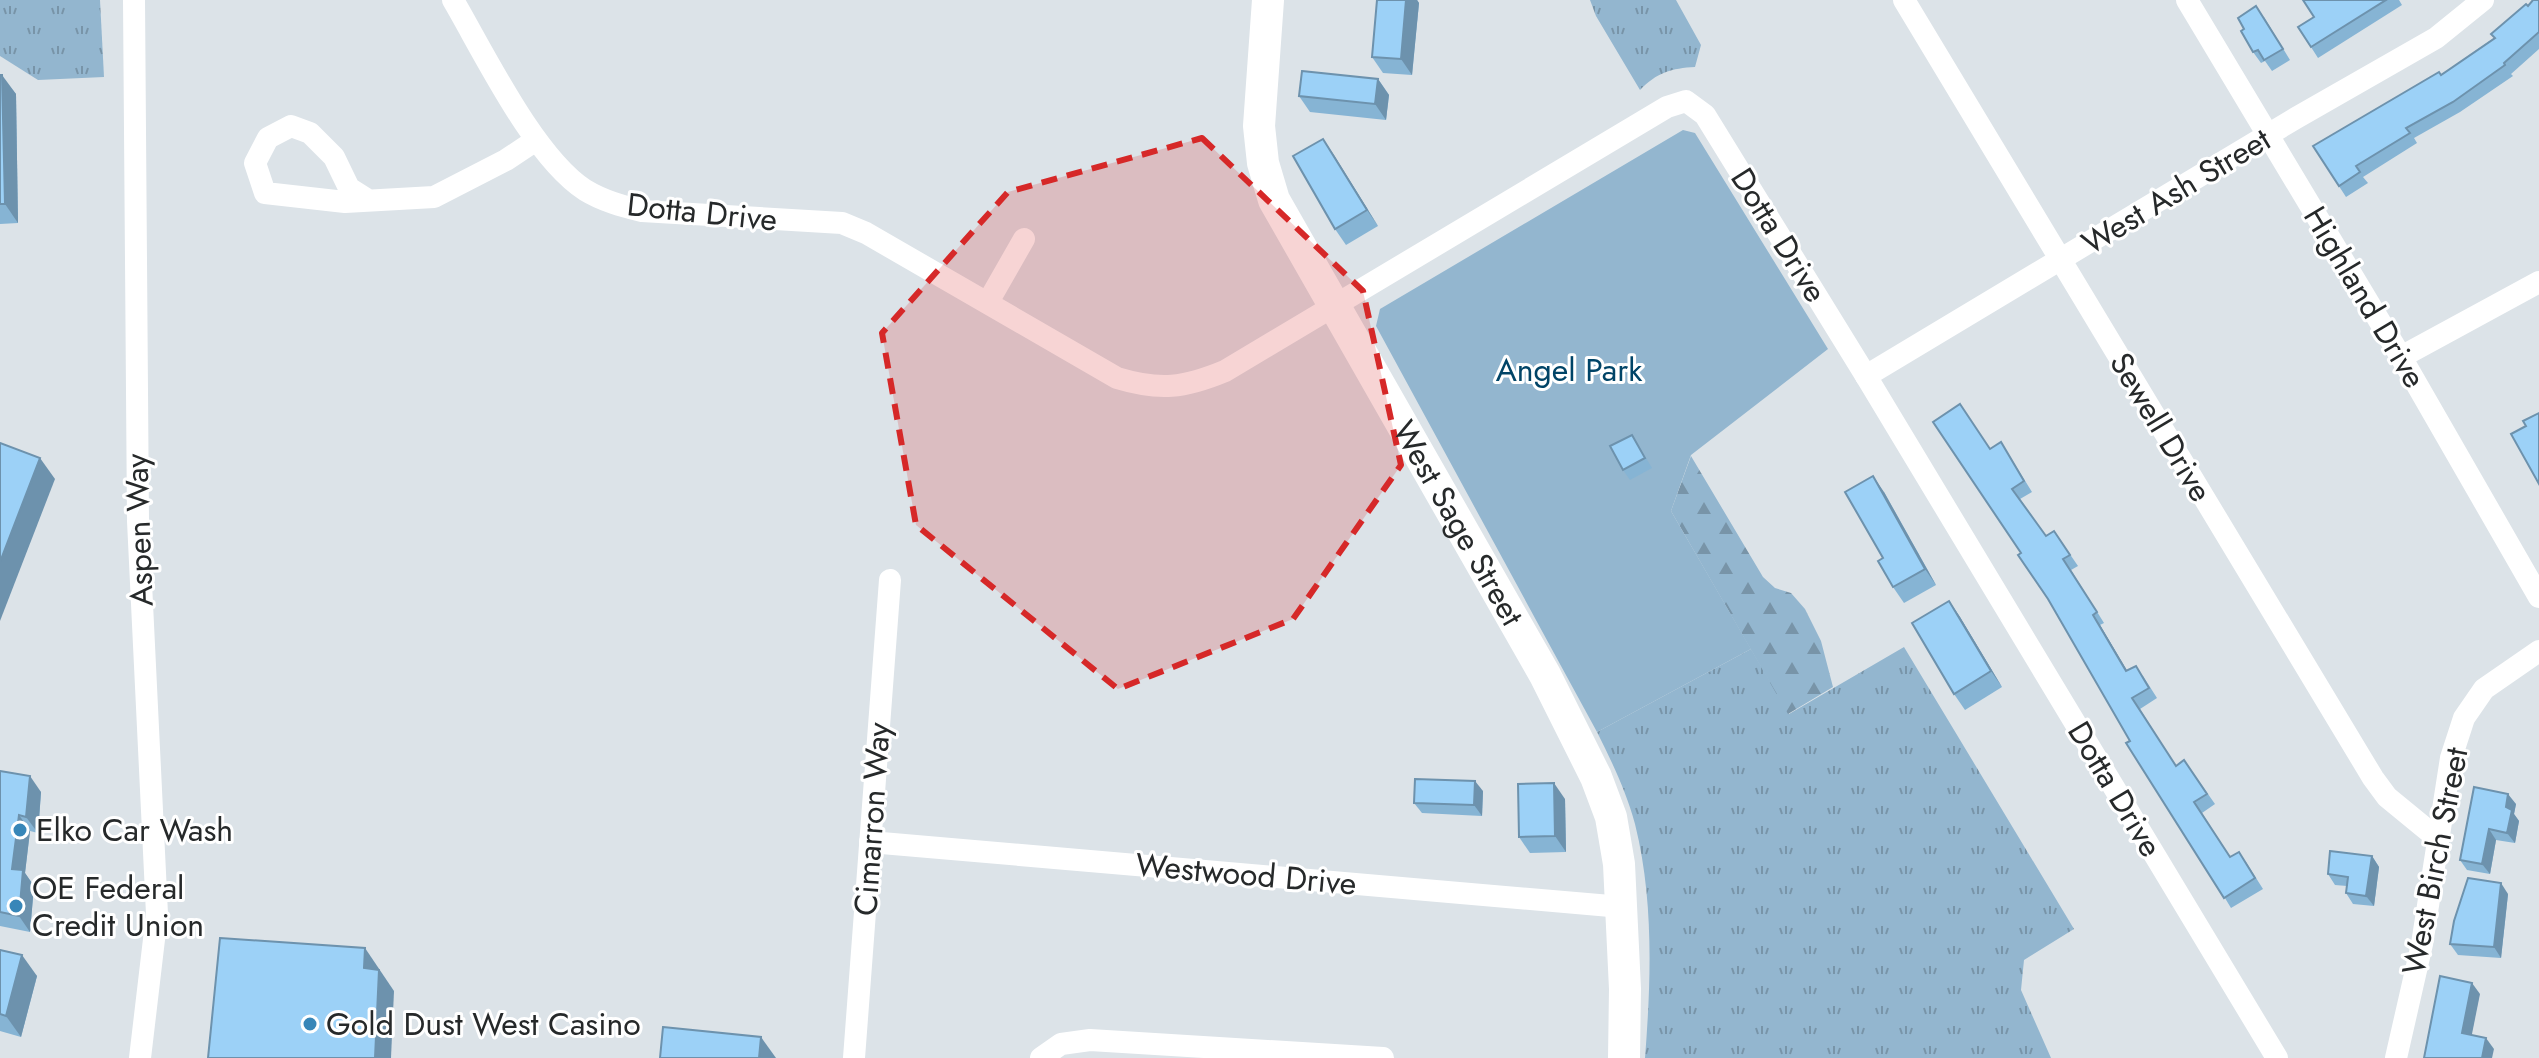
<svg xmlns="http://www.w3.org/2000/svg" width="2539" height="1058" font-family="Jost,sans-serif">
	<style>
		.grass { fill: url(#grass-tufts) }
		.forest { fill: url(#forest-firs) }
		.green { fill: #93b6cf }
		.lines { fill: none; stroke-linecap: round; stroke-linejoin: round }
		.street { stroke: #fff; stroke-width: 22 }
		.secondary { stroke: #fff; stroke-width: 32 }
		.wall { fill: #86b4d4 }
		.shaded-wall { fill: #6d92ad }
		.building { fill: #9cd1f7; stroke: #6d92ad; stroke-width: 2 }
		.marked { fill: #d62828; fill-opacity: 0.2; stroke: #d62828; stroke-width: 6; stroke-dasharray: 16 10; stroke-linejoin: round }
		.poi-dot { fill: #3786b8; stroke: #fff; stroke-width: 3 }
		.labels { text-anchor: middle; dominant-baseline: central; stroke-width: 6; stroke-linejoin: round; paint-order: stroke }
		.street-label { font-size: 32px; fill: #26292a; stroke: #fff }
		.park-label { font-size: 32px; fill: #004467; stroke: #fff }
		.poi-label { font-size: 32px; fill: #26292a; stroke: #fff; text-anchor: start }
	</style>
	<defs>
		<pattern id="grass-tufts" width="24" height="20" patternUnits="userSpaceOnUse" patternTransform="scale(2)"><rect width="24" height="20" fill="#93b6cf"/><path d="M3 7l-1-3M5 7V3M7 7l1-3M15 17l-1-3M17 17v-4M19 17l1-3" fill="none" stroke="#7894a8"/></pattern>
		<pattern id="forest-firs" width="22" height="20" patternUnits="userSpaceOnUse" patternTransform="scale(2)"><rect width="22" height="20" fill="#93b6cf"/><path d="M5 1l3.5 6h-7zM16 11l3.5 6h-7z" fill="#7894a8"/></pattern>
	</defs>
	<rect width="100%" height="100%" fill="#dce3e8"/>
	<g class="grass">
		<polygon points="0,0 100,0 104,77 38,80 0,56"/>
		<path d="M1590 0H1676L1701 45 1695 67C1672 68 1656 73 1640 90L1596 16Z"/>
		<path d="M1904 647 2074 929 2024 960 2021 990 2051 1058H1645C1651 981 1654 900 1635 824 1626 791 1612 762 1597 732L1751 649 1789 714Z"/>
	</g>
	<polygon class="forest" points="1691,456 1763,577 1775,588 1791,593 1805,609 1821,641 1833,687 1788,714 1671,511"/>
	<polygon class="green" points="1683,130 1695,133 1828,349 1691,455 1671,511 1751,649 1597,732 1376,326 1380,309"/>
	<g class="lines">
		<g class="street">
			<polyline points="134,0 138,521 157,914 140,1058"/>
			<path d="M453 0C484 53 534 157 585 190 603 201 622 206 642 211L842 223 866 233 1117 378C1160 391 1184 388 1225 371L1667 107 1686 101 1705 115 1866 376 2277 1058"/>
			<polyline points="1904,0 2373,778 2387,797 2437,838"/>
			<polyline points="2187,0 2401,357 2539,597"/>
			<polyline points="368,200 349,188 334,157 310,133 291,126 268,138 255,163 265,193 345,202 434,197 506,160 536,140"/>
			<polyline points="988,302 1024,239"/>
			<polyline points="2401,357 2539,282"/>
			<polyline points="1866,376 2296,118 2436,38 2483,0"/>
			<polyline points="870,842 1622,907"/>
			<polyline points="854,1058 890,580"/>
			<polyline points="1041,1058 1061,1044 1090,1040 1383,1058"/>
			<polyline points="2396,1058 2422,944 2451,758 2464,718 2484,689 2539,651"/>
		</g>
		<path class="secondary" id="s1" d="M1268 0 1259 126 1263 163 1274 200 1545 675 1596 777 1611 817 1619 864 1625 989 1624 1058"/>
	</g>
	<g class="wall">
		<polygon points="1377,0 1417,0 1419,3 1412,75 1383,73 1372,57"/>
		<polygon points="2303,0 2399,0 2402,5 2318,58 2311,47 2314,17"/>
		<polygon points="2539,0 2539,49 2511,74 2513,76 2460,112 2414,138 2417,143 2363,177 2368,183 2346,197 2313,146 2441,75 2494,38 2528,6"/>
		<polygon points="2264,17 2290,60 2272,71 2265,61 2261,63 2253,52"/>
		<polygon points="0,75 16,94 18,223 0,224"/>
		<polygon points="1378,79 1389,95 1386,120 1310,112 1299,96"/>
		<polygon points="1323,139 1378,226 1346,245 1335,229"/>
		<polygon points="1632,435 1652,468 1630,480 1623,470"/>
		<polygon points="2001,442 2032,492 2020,499 2046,536 2054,531 2078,566 2071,570 2104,623 2100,625 2127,671 2143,676 2157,698 2140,709 2176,766 2184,760 2215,804 2202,813 2230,857 2246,862 2263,889 2231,908 2130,741 2021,553"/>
		<polygon points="1884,492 1936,585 1904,603 1893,587 1883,558"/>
		<polygon points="1949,601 1960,617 2002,687 1965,710 1954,694"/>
		<polygon points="0,771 41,792 38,833 30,831 25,873 34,886 30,932 0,926"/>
		<polygon points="2474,787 2516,804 2514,814 2519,821 2515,843 2496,840 2490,874 2467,870 2460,860"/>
		<polygon points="1483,791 1482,816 1422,813 1414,803"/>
		<polygon points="1565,799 1566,852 1530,853 1519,837"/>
		<polygon points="2372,856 2379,867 2374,906 2353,904 2346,893 2347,886 2335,885 2328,874"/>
		<polygon points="2508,894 2501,958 2458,955 2450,944"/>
		<polygon points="0,950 37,976 21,1037 0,1031"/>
	</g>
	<g class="shaded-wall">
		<polygon points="1406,0 1417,0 1419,3 1412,75 1401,59"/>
		<polygon points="2,75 16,94 18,223 5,204"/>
		<polygon points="1378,79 1389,95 1386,120 1375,104"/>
		<polygon points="1323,139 1334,155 1378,226 1367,210"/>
		<polygon points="40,458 55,479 0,621 0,562"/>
		<polygon points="1873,476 1884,492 1936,585 1925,569"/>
		<polygon points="1949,601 1960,617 2002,687 1991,671"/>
		<polygon points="2093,615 2100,625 2134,682 2126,671"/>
		<polygon points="30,776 41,792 38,833 26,817"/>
		<polygon points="1475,781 1483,791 1482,816 1474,805"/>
		<polygon points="1554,783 1565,799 1566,852 1555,836"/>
		<polygon points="2508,794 2516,804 2514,814 2519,821 2515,843 2507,833 2506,807"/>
		<polygon points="19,815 30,831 25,873 34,886 30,932 19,916 12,869"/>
		<polygon points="2489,829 2496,840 2490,874 2482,864"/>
		<polygon points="2372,856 2379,867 2374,906 2366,896"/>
		<polygon points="2501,883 2508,894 2501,958 2494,947"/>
		<polygon points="365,948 394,991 391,1058 375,1058 364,968"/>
		<polygon points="22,955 37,976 21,1037 6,1016"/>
		<polygon points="2472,983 2480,994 2470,1044 2462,1033"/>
		<polygon points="761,1037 776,1058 759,1058"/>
		<polygon points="2486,1038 2494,1049 2492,1058 2482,1058"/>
	</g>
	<g class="building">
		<polygon points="1377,0 1406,0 1401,59 1372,57"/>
		<polygon points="2303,0 2386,0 2311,47 2298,27 2314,17"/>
		<polygon points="2533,0 2539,0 2539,32 2504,63 2505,65 2453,102 2406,128 2410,133 2356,166 2360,172 2339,186 2313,146 2439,72 2441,75 2495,38 2491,34 2526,4 2528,6"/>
		<polygon points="2256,6 2283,49 2264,60 2258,50 2253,52 2241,31 2244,29 2238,18"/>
		<polygon points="1302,71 1378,79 1375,104 1299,96"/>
		<polygon points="0,75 2,75 5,204 0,204"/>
		<polygon points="1323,139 1367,210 1335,229 1293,156"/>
		<polygon points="1960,404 1990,449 2001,442 2024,481 2012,489 2046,536 2054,531 2070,555 2063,559 2097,612 2093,615 2126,671 2136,666 2149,688 2132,698 2176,766 2184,760 2207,794 2194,802 2230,857 2239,852 2255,878 2224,898 2126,743 2130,741 2048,599 2018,555 2021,553 1933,422"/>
		<polygon points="2539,413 2539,484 2511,434 2526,426 2523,421"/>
		<polygon points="1632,435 1645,458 1623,470 1610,446"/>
		<polygon points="0,443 40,458 0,562"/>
		<polygon points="1873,476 1925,569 1893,587 1878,561 1883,558 1845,492"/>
		<polygon points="1949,601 1991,671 1954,694 1912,623"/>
		<polygon points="0,771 30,776 26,817 19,815 12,869 23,870 19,916 0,912"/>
		<polygon points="1415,779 1475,781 1474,805 1414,803"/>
		<polygon points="1554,783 1555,836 1519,837 1518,784"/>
		<polygon points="2474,787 2508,794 2506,807 2512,810 2507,833 2489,829 2482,864 2460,860"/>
		<polygon points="2330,851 2372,856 2366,896 2346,893 2348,877 2328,874"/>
		<polygon points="2468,878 2501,883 2494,947 2450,944 2454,921"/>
		<polygon points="220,938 365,948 364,968 379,970 375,1058 208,1058"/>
		<polygon points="0,950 22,955 6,1016 0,1014"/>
		<polygon points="2440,976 2472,983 2462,1033 2486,1038 2482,1058 2424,1058"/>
		<polygon points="663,1027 761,1037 759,1058 660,1058"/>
	</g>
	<path class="marked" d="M1202 138 1363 291 1401 465 1293 619 1118 689 916 525 882 333 1008 192Z"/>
	<g class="poi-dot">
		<circle cx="20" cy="830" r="8"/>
		<circle cx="16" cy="906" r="8"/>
		<circle cx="310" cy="1024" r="8"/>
	</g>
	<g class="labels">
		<g class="street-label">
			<text transform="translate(2176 191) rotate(-31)">West Ash Street</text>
			<text transform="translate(702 212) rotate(6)">Dotta Drive</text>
			<text transform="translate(1779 235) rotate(58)">Dotta Drive</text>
			<text transform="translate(2365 297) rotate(59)">Highland Drive</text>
			<text transform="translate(2161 427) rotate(59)">Sewell Drive</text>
			<text stroke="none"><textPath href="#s1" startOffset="574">West Sage Street</textPath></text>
			<text transform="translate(139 530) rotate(-92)">Aspen Way</text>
			<text transform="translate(2115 789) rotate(59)">Dotta Drive</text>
			<text transform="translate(872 819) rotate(-86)">Cimarron Way</text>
			<text transform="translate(2435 861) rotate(-79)">West Birch Street</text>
			<text transform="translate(1246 874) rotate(5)">Westwood Drive</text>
		</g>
		<g class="park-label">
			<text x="1569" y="370">Angel Park</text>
		</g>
		<g class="poi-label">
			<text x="36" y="830">Elko Car Wash</text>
			<text x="32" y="888">OE Federal<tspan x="32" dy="37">Credit Union</tspan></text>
			<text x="326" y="1024">Gold Dust West Casino</text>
		</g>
	</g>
</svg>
